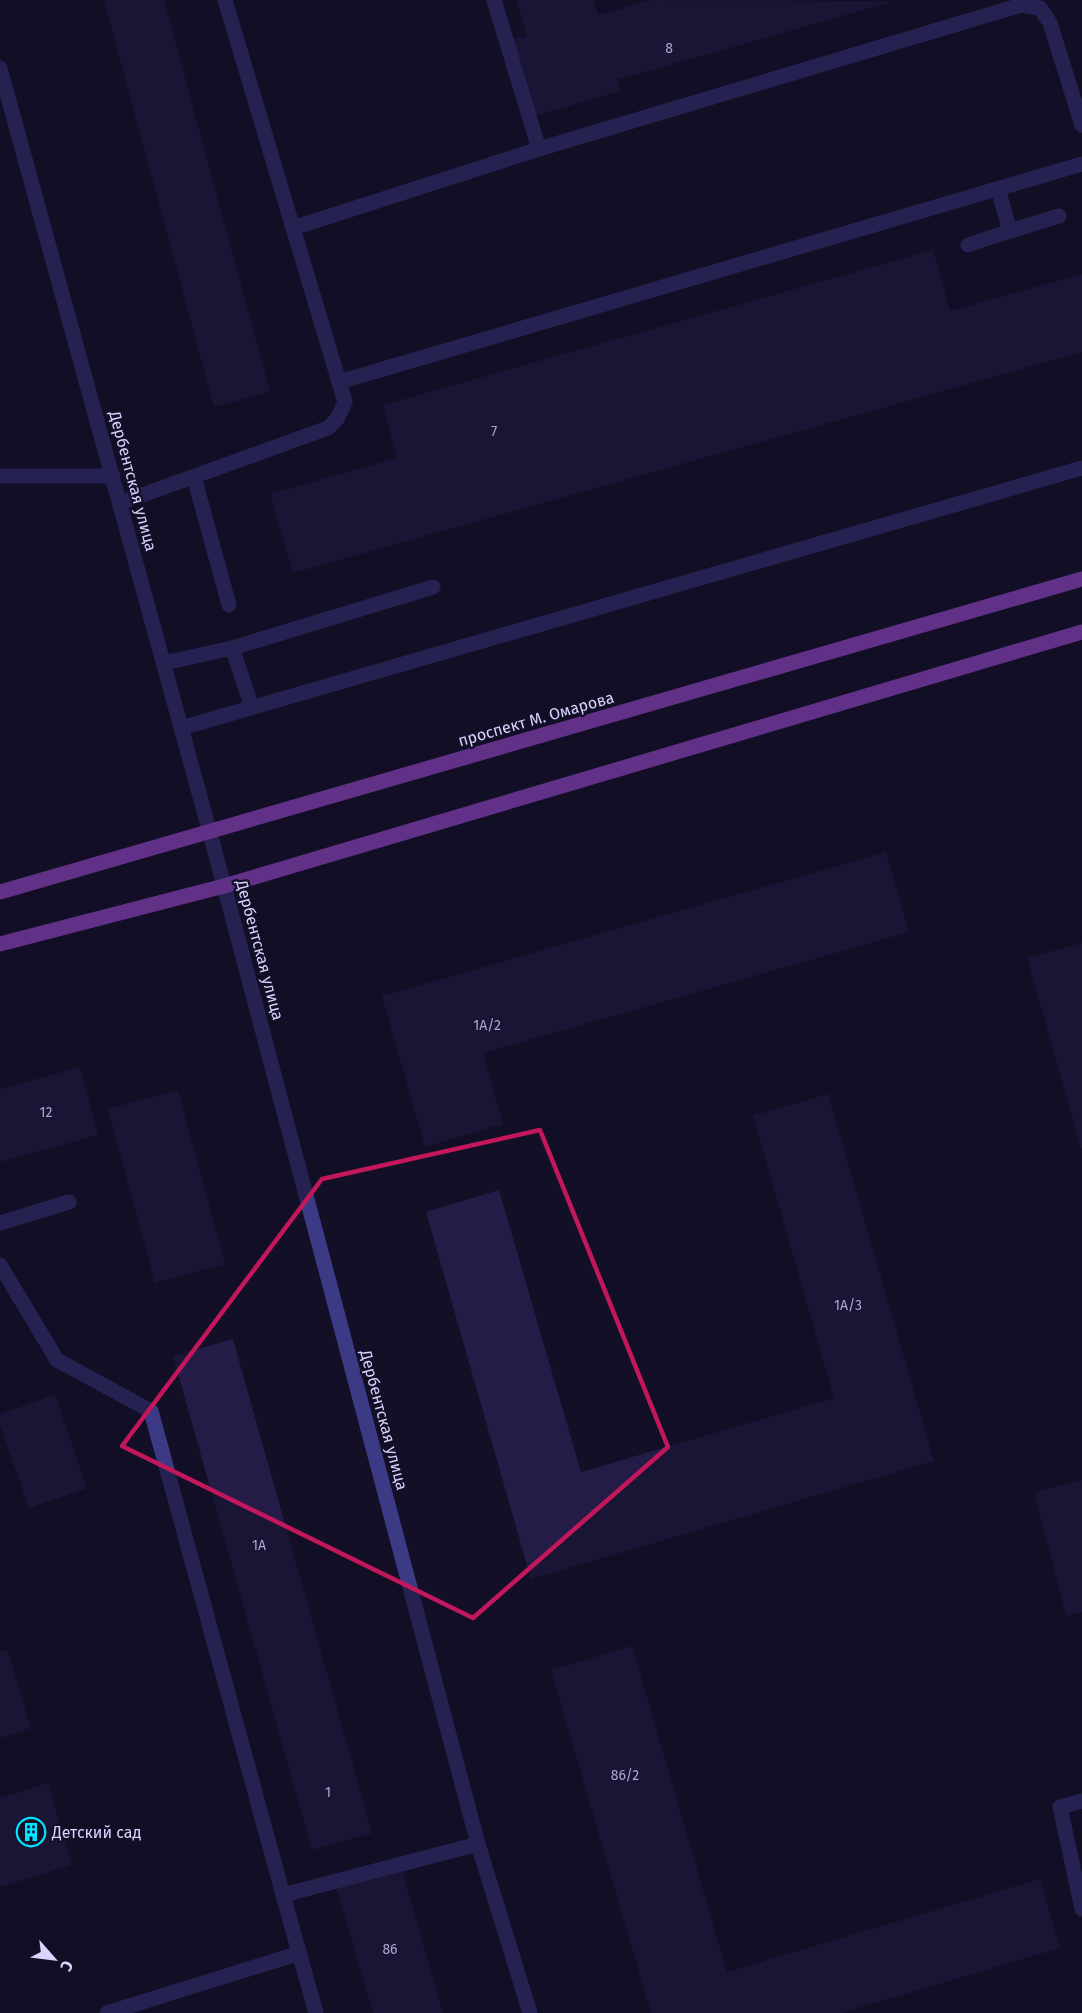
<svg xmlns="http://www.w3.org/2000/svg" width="1082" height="2013" font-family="'Fira Sans',sans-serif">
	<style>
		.building { fill: #241b47 }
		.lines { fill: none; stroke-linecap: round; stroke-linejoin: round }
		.service { stroke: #3d3a85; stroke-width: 15 }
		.minor { stroke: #3d3a85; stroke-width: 15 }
		.primary { stroke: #c25bff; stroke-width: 15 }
		.marked { fill: none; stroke: #c2185b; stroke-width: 4.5; stroke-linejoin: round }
		.labels { text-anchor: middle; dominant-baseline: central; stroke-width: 4.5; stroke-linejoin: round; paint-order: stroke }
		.number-label { font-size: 14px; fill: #aca6d1 }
		.street-label { font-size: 16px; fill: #d9d4ff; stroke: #130f26 }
		.poi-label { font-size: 16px; fill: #d9d4ff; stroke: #130f26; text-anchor: start }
	</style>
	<rect width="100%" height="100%" fill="#130f26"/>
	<g class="building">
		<polygon points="104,0 164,0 270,392 214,407"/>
		<polygon points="516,0 594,0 598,15 651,0 895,1 617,80 620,91 535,116 513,39 527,36"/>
		<polygon points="933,250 950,311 1082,274 1082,352 293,573 270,494 397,458 383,405"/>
		<polygon points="886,852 909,932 483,1053 503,1124 425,1147 382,996"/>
		<polygon points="1082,943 1082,1148 1081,1148 1027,958"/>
		<polygon points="80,1067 98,1135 0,1162 0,1089"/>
		<polygon points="178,1090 225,1264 155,1283 108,1109"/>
		<polygon points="828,1094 934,1461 531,1579 426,1212 499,1190 581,1472 834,1398 753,1116"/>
		<polygon points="233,1339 372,1833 312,1850 173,1356"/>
		<polygon points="55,1395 87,1488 29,1508 0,1425 0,1414"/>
		<polygon points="1082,1480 1082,1612 1066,1616 1034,1492"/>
		<polygon points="632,1646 727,1972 1040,1879 1060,1948 841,2013 651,2013 551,1670"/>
		<polygon points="7,1649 31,1728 0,1738 0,1652"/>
		<polygon points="48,1783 72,1865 0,1887 0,1798"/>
		<polygon points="401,1867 443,2013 373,2013 336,1886"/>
	</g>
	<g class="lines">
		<g class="service">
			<polyline points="494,0 539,149 1021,5 1040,8 1050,23 1082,125"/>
			<polyline points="998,189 1010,231 1059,216"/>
			<polyline points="293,228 539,149"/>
			<polyline points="968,245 1010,231"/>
			<polyline points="339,382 1082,164"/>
			<polyline points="0,476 113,476"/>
			<polyline points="194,477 229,605"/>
			<polyline points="120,503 328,428 337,419 345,402 225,0"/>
			<polyline points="232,648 433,587"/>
			<polyline points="164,663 232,648 252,707"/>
			<polyline points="181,728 1082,468"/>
			<polyline points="0,1223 69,1202"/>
			<polyline points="0,1265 57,1360 151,1411 283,1895 478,1844 530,2013"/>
			<polyline points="1082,1801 1060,1807 1082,1909"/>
			<polyline points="283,1895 316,2013"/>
			<polyline points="107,2013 300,1953"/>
		</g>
		<polyline class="minor" points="0,68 210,833 478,1844"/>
		<g class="primary">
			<polyline points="0,892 1082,579"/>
			<polyline points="0,944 224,886 1082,632"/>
		</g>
	</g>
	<path d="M0 0H1082V2013H0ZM540 1130 668 1447 473 1618 122 1446 322 1179Z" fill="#130f26" fill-opacity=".55" fill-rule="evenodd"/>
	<path class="marked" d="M540 1130 668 1447 473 1618 122 1446 322 1179Z"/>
	<defs>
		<g id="building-ring" transform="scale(1.5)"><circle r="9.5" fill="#130f26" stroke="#00e5ff" stroke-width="1.5"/><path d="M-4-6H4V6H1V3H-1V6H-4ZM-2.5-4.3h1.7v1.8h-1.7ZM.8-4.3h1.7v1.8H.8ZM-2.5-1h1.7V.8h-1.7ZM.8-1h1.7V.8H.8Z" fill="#00e5ff"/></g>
	</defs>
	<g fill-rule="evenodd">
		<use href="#building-ring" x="31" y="1832"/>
	</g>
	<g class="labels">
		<g class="number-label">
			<text x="669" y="48">8</text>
			<text x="494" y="431">7</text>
			<text x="487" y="1025">1А/2</text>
			<text x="46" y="1112">12</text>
			<text x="848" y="1305">1А/3</text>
			<text x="259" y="1545">1А</text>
			<text x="625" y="1775">86/2</text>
			<text x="328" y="1792">1</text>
			<text x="390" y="1949">86</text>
		</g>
		<g class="street-label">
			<text transform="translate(133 481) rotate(75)">Дербентская улица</text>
			<text transform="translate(536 719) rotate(-16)">проспект М. Омарова</text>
			<text transform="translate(260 950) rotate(75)">Дербентская улица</text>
			<text transform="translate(384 1420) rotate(75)">Дербентская улица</text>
		</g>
		<g class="poi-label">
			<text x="52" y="1832">Детский сад</text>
		</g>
	</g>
	<g transform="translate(54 1959) rotate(118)" stroke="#130f26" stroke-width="4.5" paint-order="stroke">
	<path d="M0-4.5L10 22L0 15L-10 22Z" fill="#d9d4ff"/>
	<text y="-9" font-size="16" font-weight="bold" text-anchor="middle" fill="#d9d4ff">С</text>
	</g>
</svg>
